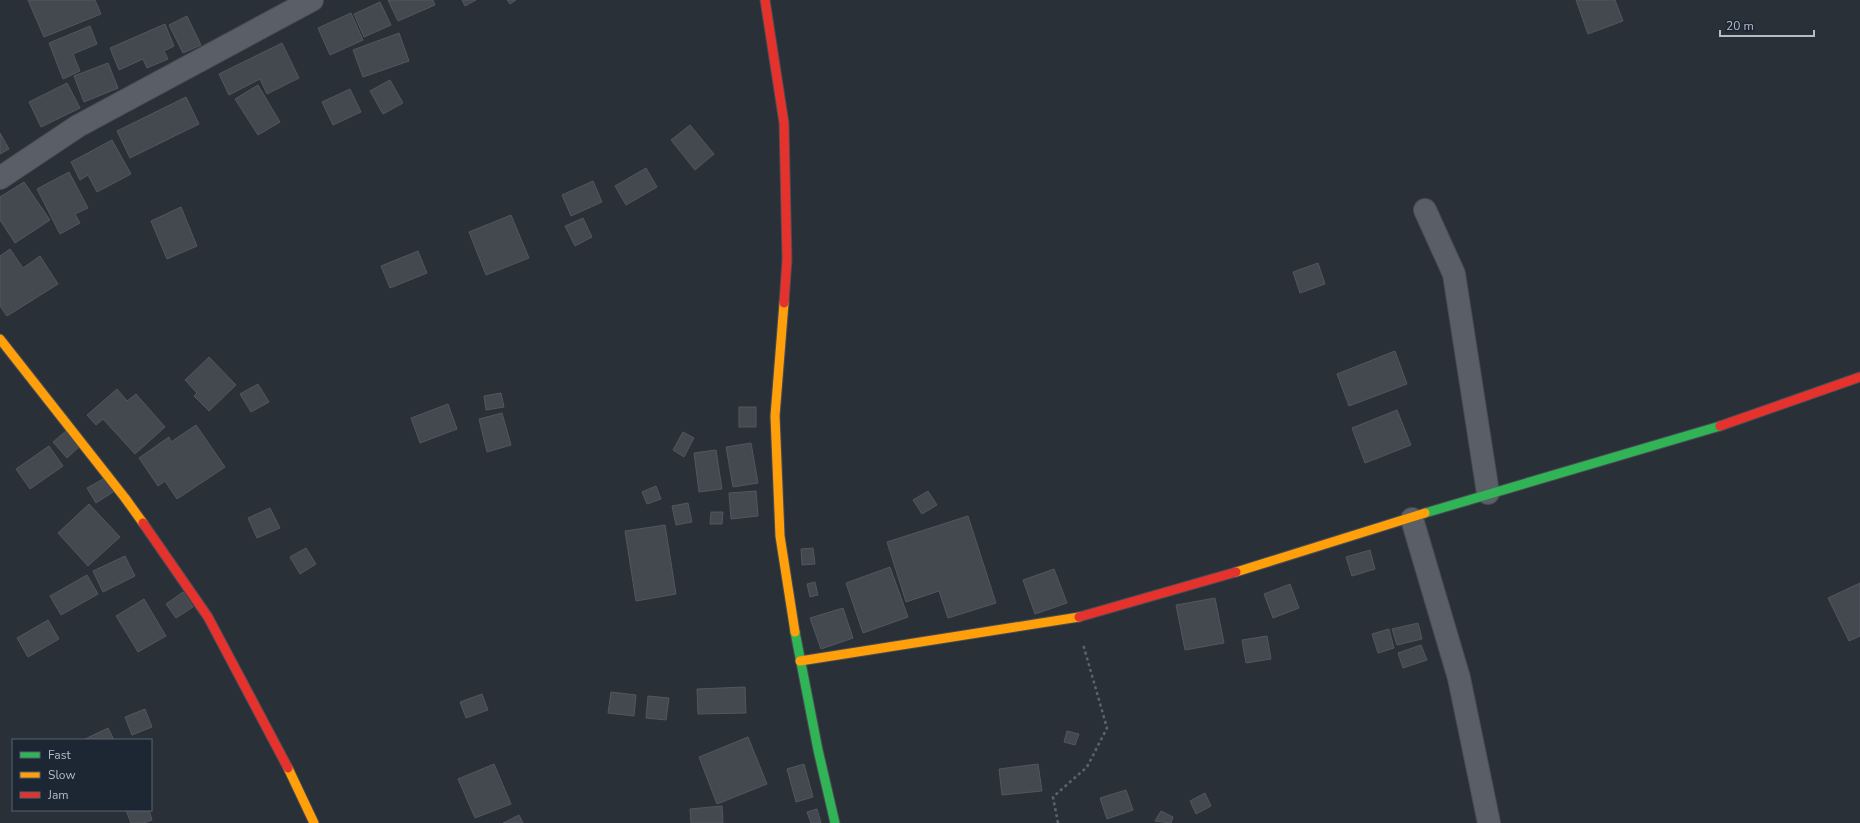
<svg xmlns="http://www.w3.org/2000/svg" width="1860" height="823" font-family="'Nunito Sans',sans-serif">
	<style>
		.building { fill: #444950; stroke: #52575f }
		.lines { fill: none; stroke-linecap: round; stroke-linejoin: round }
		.street-casing { stroke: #484c53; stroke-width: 24 }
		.fast-casing { stroke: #484c53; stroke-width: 11 }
		.slow-casing { stroke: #484c53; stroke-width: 11 }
		.jam-casing { stroke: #484c53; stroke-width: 11 }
		.path { stroke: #5d636a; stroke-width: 2.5; stroke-dasharray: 3 3; stroke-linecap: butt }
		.street { stroke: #5a5e66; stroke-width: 22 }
		.fast { stroke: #30b455; stroke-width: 9 }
		.slow { stroke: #ff9f0a; stroke-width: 9 }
		.jam { stroke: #e5322d; stroke-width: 9 }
	</style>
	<rect width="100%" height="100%" fill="#2a3038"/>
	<g class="building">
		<polygon points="28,0 95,0 101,14 44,37"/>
		<polygon points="388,0 433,0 435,5 398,21"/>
		<polygon points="462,0 476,0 465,6"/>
		<polygon points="507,0 516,0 510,4"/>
		<polygon points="1576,0 1615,0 1623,21 1588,34"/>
		<polygon points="380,2 391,25 364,37 354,14"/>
		<polygon points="351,13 363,40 330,55 318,28"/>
		<polygon points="187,16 201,45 183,53 169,25"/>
		<polygon points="165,24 174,46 164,51 168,59 147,68 143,59 119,70 110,48"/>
		<polygon points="90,26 97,44 73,54 80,71 63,79 49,43"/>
		<polygon points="399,33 409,61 363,77 353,50"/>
		<polygon points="282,43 299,78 267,94 260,79 229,95 219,74"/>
		<polygon points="108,63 118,88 84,102 74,76"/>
		<polygon points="390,80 403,103 383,114 370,91"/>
		<polygon points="67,83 80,108 41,127 29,102"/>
		<polygon points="258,85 280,122 258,135 235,99"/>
		<polygon points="350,89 361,112 333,125 322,102"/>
		<polygon points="186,97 199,124 130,158 117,131"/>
		<polygon points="690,125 714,154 695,170 671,140"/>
		<polygon points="0,133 9,149 0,154"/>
		<polygon points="112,140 131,174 97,192 88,175 80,180 71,162"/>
		<polygon points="646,168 657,187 626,205 615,186"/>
		<polygon points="69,172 88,208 75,214 80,223 60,234 37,189"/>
		<polygon points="593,181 602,202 571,216 562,195"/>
		<polygon points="24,182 50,220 15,243 0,220 0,197"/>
		<polygon points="181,207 197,246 167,259 151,221"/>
		<polygon points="511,215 529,258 486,275 469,232"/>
		<polygon points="583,218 592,237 575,246 565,226"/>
		<polygon points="10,249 23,268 40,256 58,284 7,316 0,306 0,256"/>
		<polygon points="418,251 427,273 390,288 381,266"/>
		<polygon points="1318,263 1325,284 1300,293 1293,272"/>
		<polygon points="1395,351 1407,384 1349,406 1337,374"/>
		<polygon points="209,357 236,385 209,411 194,396 197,393 185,380"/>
		<polygon points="258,384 269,402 251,412 240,394"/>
		<polygon points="117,389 127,401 136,394 165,427 135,454 103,419 96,425 87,415"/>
		<polygon points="501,393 504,407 486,410 484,396"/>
		<polygon points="448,404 457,429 420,443 411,418"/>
		<rect x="739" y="407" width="17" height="20"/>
		<polygon points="1397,410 1411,445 1365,463 1352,428"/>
		<polygon points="502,413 511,445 487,452 479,419"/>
		<polygon points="196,425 225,467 177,499 165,481 158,486 139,458 169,437 171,442"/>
		<polygon points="66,431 80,446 67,458 53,442"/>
		<polygon points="683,432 694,438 684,457 673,450"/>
		<polygon points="751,443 758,483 733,487 726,447"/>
		<polygon points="49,446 63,466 30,489 16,469"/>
		<polygon points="716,450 722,489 699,492 694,453"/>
		<polygon points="105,478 113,492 96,503 87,488"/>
		<polygon points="656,486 661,499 647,504 642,492"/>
		<polygon points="756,491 758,516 731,519 729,493"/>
		<polygon points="928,491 937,505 922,514 913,500"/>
		<polygon points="688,503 692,522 676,525 672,506"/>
		<polygon points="89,504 120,537 88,566 58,533"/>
		<polygon points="270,508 280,528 257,538 248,518"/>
		<polygon points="711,512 723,512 722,524 710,524"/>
		<polygon points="968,516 996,603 948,618 939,591 906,602 887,542"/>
		<polygon points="665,525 676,594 636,601 625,531"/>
		<polygon points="306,548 316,564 300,574 290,557"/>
		<polygon points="813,548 815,564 802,565 801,549"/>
		<polygon points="1370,550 1375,569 1352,576 1346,557"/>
		<polygon points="125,556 135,576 103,592 93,571"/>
		<polygon points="890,567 908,617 863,633 846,583"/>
		<polygon points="1054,569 1067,603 1035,614 1023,580"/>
		<polygon points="87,575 98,594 61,615 50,596"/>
		<polygon points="815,582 818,595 810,597 807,584"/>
		<polygon points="1860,583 1860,636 1849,641 1828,598"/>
		<polygon points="1290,584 1299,608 1273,618 1264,594"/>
		<polygon points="183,592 193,607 176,618 166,604"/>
		<polygon points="1215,598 1224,643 1185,650 1176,605"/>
		<polygon points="144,599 166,636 138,652 116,616"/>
		<polygon points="843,608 853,638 821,649 810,618"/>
		<polygon points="48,620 59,639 28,657 17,638"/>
		<polygon points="1418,623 1422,639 1397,645 1392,629"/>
		<polygon points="1389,629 1394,648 1378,653 1372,634"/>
		<polygon points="1267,636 1271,659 1246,663 1242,640"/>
		<polygon points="1421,645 1427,660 1403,668 1398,653"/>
		<polygon points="745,687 746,713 698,714 697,689"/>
		<polygon points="611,692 636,695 634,716 608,713"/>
		<polygon points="482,694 488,710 466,718 460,702"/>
		<polygon points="648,696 669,698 666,720 646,718"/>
		<polygon points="145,709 152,727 132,735 125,717"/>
		<polygon points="108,728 114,740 83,740"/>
		<polygon points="1067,731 1079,734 1075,745 1064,742"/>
		<polygon points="748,737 767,784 717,804 699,757"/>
		<polygon points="494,764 511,804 475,818 458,779"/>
		<polygon points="804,764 813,797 796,802 787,769"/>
		<polygon points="1038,764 1042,791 1002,795 999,769"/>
		<polygon points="1126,790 1133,810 1107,819 1100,798"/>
		<polygon points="1205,793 1211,806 1196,814 1190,801"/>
		<polygon points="722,806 723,823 691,823 690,809"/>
		<polygon points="817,809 821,823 811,823 807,812"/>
		<polygon points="126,810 149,810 152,820 144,823 131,823"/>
		<polygon points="1161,811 1173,817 1171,823 1155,821"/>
		<polygon points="519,815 523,823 503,823"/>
	</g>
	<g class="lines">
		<g class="street-casing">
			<g id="street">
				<polyline points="0,178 78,126 312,0"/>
				<polyline points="1425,210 1454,274 1488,493"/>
				<polyline points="1412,519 1459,678 1489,823"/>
			</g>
		</g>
		<g class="fast-casing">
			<g id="fast">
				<polyline points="1425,513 1720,426"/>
				<polyline points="795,632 818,750 835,823"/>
			</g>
		</g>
		<g class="slow-casing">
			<g id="slow">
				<polyline points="784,303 775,416 780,536 795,632"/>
				<polyline points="0,339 125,498 143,523"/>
				<polyline points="1236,572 1425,513"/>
				<polyline points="800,661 1079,617"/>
				<polyline points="288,768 314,823"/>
			</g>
		</g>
		<g class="jam-casing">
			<g id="jam">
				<polyline points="765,0 784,123 787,260 784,303"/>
				<polyline points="1720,426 1860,377"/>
				<polyline points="143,523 208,617 288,768"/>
				<polyline points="1079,617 1236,572"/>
			</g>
		</g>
		<polyline class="path" points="1058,823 1053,797 1087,767 1107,728 1083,644"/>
		<use href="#street" class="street"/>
		<use href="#fast" class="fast"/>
		<use href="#slow" class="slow"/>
		<use href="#jam" class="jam"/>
	</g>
	<rect x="12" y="739" width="140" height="72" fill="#1d2633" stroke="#59626f"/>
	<rect x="20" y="752" width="20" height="6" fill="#30b455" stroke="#59626f"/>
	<text x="48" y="759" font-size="12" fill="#b4bcc9">Fast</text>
	<rect x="20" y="772" width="20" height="6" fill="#ff9f0a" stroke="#59626f"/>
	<text x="48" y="779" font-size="12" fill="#b4bcc9">Slow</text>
	<rect x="20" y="792" width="20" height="6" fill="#e5322d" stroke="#59626f"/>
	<text x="48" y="799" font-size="12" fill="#b4bcc9">Jam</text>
	<path d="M1720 30v6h94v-6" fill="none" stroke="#b4bcc9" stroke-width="2"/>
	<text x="1726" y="30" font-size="12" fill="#b4bcc9" stroke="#1d2633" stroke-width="3" paint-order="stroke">20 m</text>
</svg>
